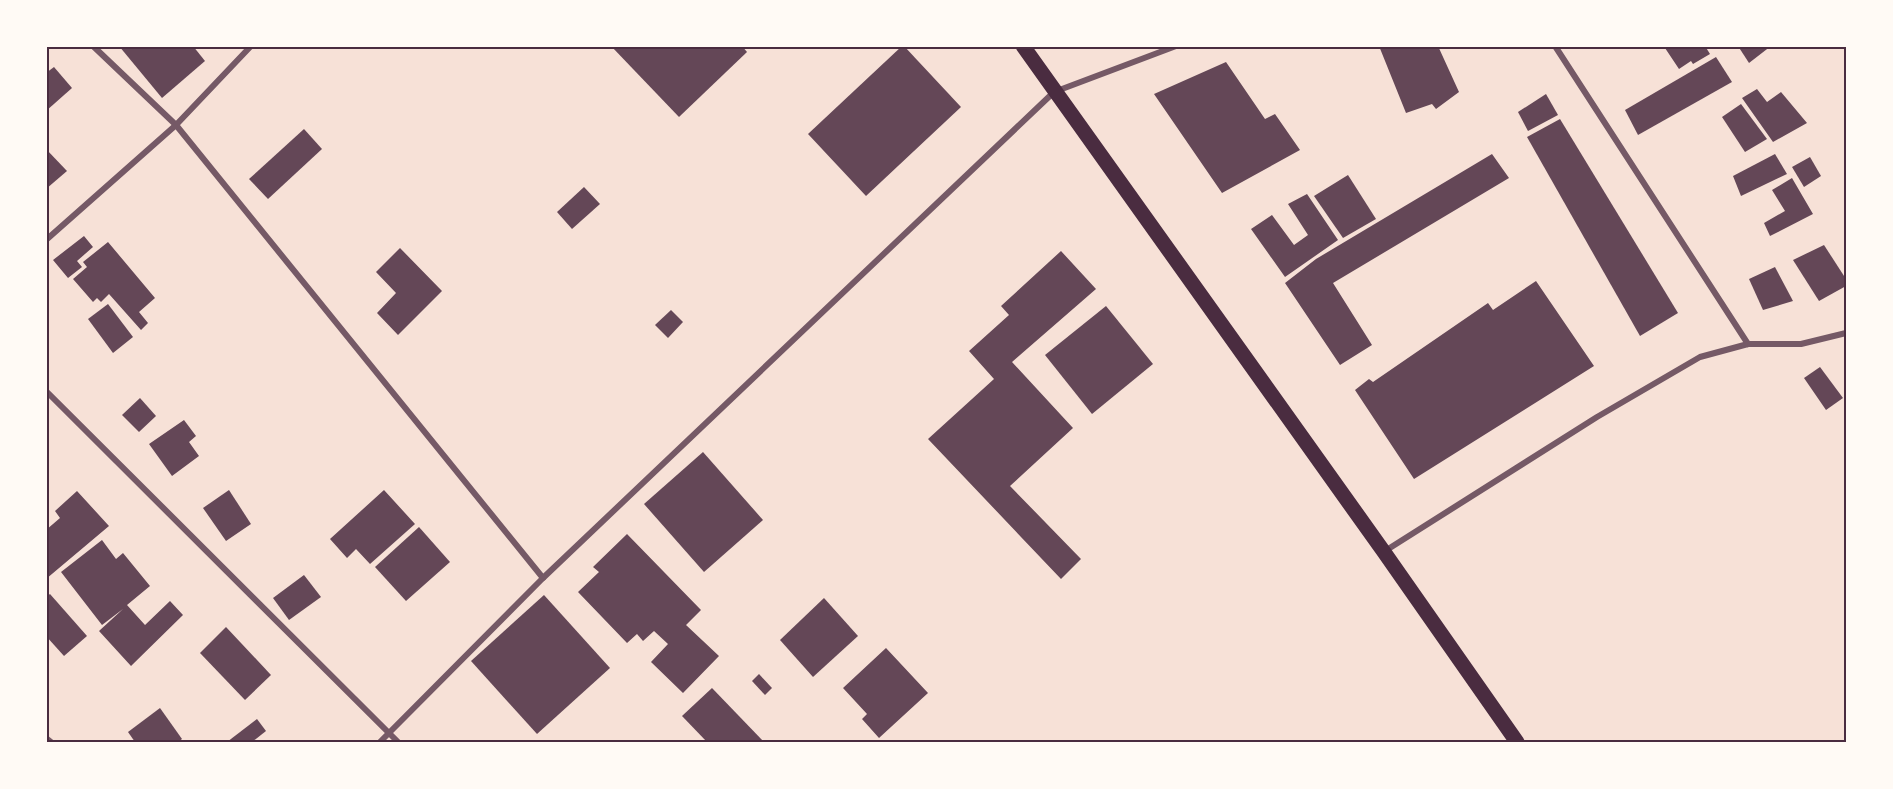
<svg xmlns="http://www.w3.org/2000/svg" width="1893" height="789" font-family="'Sofia Sans Condensed',sans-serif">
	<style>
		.building { fill: #644757 }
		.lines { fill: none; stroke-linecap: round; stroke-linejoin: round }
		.minor { stroke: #755966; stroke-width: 6 }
		.primary { stroke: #4a2c40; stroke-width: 15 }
		.neatline { fill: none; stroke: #4a2c40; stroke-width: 2 }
	</style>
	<rect width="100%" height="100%" fill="#f7e1d7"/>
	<g class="building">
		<polygon points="119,46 193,46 205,61 162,98"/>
		<polygon points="611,46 742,46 747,52 679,117"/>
		<polygon points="902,46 904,46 961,107 866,196 808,134"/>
		<polygon points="1379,46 1438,46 1459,92 1436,109 1432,104 1406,113"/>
		<polygon points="1668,46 1705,46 1710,54 1693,64 1691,61 1679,69 1665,48"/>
		<polygon points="1738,46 1771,46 1749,63"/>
		<polygon points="1716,57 1732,82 1638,135 1625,110"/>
		<polygon points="1226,62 1265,119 1275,114 1300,150 1222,193 1154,94"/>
		<polygon points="54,67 72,88 46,111 46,73"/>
		<polygon points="1757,89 1767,102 1781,92 1807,123 1773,142 1742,98"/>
		<polygon points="1546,94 1558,115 1528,131 1518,112"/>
		<polygon points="1741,104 1767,139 1745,152 1722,117"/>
		<polygon points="1560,119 1678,313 1640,336 1527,137"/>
		<polygon points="304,129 322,149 268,199 249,179"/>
		<polygon points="46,149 67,171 46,189"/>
		<polygon points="1492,154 1509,178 1333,283 1372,345 1340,365 1285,283 1316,259"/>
		<polygon points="1775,154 1787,174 1741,196 1733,176"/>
		<polygon points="1810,157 1821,176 1804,187 1792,167"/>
		<polygon points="1348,175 1376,219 1343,238 1314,196"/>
		<polygon points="1792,178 1813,214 1770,236 1764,223 1785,211 1772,190"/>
		<polygon points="584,187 600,204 572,229 557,212"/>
		<polygon points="1307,194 1338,240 1285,277 1251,229 1272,215 1294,245 1308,235 1288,204"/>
		<polygon points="84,236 93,247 77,261 82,267 68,278 53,260"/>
		<polygon points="108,242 155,298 139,312 148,323 141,330 109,294 101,302 97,298 93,302 73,279 87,267 83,262"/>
		<polygon points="1824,245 1846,279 1846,286 1819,301 1793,260"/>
		<polygon points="400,248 442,291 398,335 377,313 396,293 376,272"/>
		<polygon points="1061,251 1096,289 1012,362 1073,428 1010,486 1081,559 1061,579 928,439 994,379 969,351 1009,315 1001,306"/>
		<polygon points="1775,267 1793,301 1763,310 1749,279"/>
		<polygon points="1536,281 1594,366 1414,479 1355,390 1369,379 1373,382 1488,303 1493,310"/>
		<polygon points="108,304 133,337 113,353 88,319"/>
		<polygon points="1106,306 1153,364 1092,414 1045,355"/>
		<polygon points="671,310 683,322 668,338 655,325"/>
		<polygon points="1820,367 1843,398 1826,410 1804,378"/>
		<polygon points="140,398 156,416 139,432 122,415"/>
		<polygon points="184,420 196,436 189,442 199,456 172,476 149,444"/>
		<polygon points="703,452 763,520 704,572 644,504"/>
		<polygon points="229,490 251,524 226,541 203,508"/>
		<polygon points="384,490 415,524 370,564 356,549 347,558 330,539"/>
		<polygon points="77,491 109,526 46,579 46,530 60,518 55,511"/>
		<polygon points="419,527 450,562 406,601 375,567"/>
		<polygon points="627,534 701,610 686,625 719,656 683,693 651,662 668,644 654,631 643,641 637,634 627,643 578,592 599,572 593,567"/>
		<polygon points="102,540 116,559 123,553 150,586 127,605 145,625 170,601 183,615 131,666 99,631 123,609 102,625 61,572"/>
		<polygon points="304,575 321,597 289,620 273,598"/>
		<polygon points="50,594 87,636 64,656 46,636 46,597"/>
		<polygon points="544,595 610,668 537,734 471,661"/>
		<polygon points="824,598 858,636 813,677 780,640"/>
		<polygon points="226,627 271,675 245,700 200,653"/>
		<polygon points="886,648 928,693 879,738 862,719 867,714 843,688"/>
		<polygon points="759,674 772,688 765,695 752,681"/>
		<polygon points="712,688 764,742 707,742 682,716"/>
		<polygon points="160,708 182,739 178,742 135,742 128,732"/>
		<polygon points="257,719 266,731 252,742 227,742"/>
	</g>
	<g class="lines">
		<g class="minor">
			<polyline points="93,46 176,125 543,578"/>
			<polyline points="1555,46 1748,344"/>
			<polyline points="46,240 176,125 251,46"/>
			<polyline points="46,391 398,742"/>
			<polyline points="1385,551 1597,417 1700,357 1748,344 1801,344 1846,333"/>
			<polyline points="46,738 51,742"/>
			<polyline points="380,742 543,578 1054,92 1176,46"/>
		</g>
		<polyline class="primary" points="1023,46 1384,552 1517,742"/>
	</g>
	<rect width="1893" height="789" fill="none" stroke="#fffaf5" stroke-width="96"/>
	<rect x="48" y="48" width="1797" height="693" class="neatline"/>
</svg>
